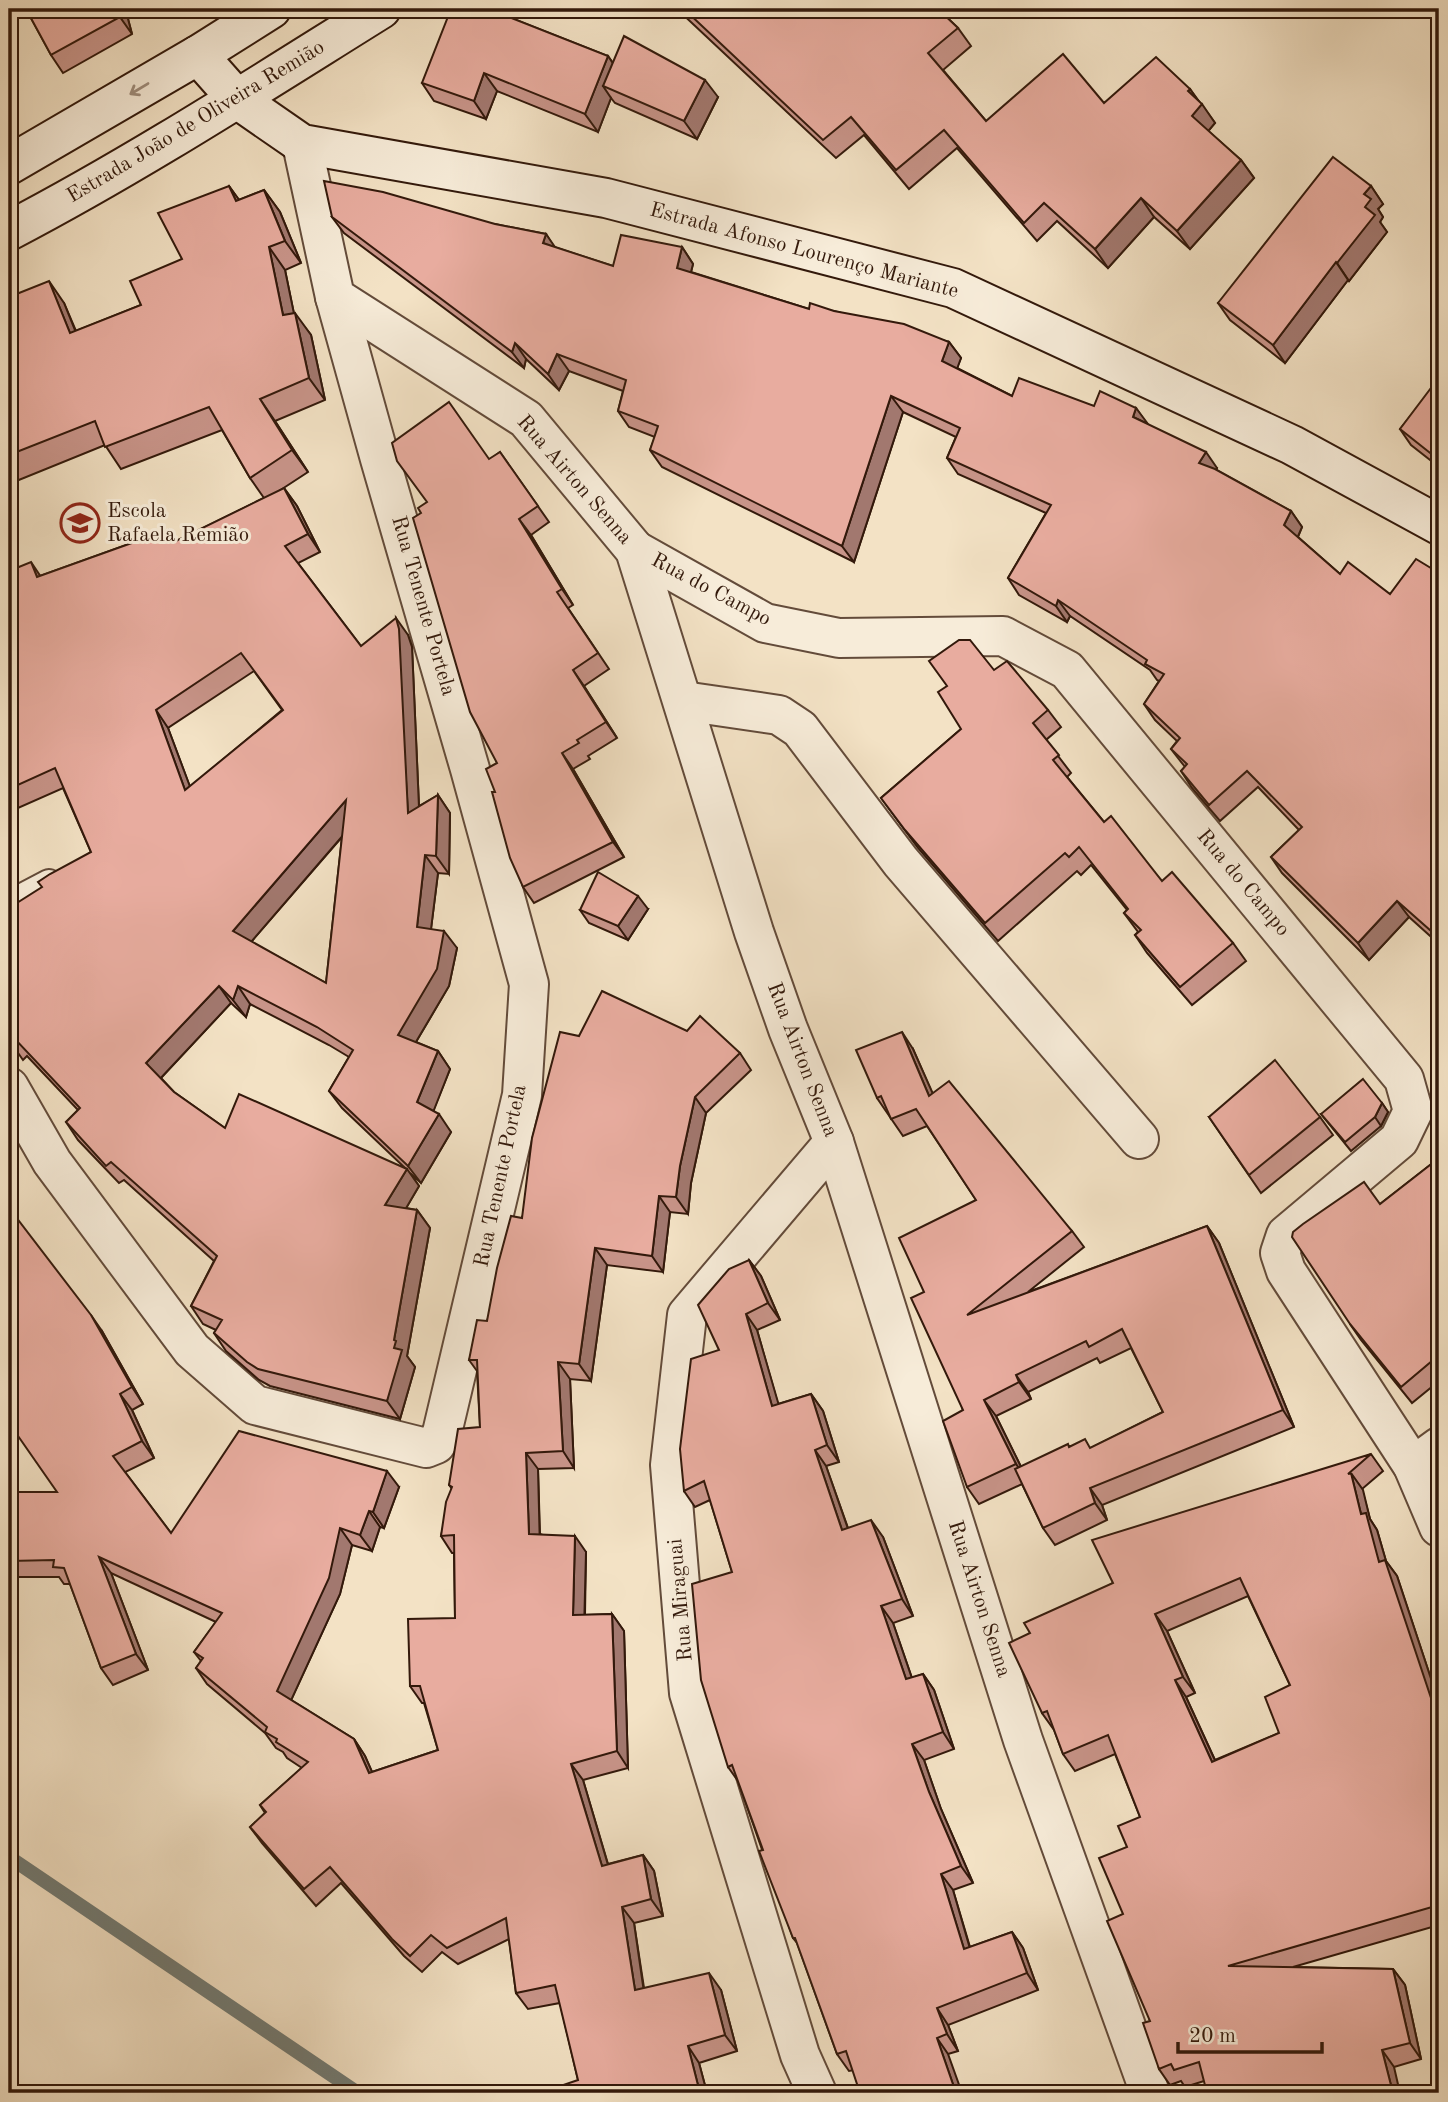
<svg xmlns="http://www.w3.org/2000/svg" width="1448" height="2102" font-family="'Old Standard TT',serif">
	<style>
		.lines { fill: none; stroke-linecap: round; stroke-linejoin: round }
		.stream { stroke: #727b74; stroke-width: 14 }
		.lane-casing { stroke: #634b3a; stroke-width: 30 }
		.street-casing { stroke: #634b3a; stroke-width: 42 }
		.secondary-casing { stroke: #33190b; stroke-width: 42 }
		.lane { stroke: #f7ecd9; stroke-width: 26 }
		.street { stroke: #f7ecd9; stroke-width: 38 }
		.secondary { stroke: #f7ecd9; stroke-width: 38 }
		.wall { fill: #c89489; stroke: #33190b; stroke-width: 2; fill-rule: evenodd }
		.shaded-wall { fill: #a2786f; stroke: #33190b; stroke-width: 2 }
		.building { fill: #e8ac9f; stroke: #33190b; stroke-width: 2; fill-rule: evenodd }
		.oneway { stroke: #9f8d7c }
		.labels { text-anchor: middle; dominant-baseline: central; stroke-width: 6; stroke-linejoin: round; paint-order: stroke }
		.street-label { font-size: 21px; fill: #33190b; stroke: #f7ecd9 }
		.poi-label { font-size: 21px; fill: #33190b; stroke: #f7ecd9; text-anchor: start }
	</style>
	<rect width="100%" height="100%" fill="#f3e2c5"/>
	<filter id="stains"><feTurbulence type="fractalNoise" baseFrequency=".00286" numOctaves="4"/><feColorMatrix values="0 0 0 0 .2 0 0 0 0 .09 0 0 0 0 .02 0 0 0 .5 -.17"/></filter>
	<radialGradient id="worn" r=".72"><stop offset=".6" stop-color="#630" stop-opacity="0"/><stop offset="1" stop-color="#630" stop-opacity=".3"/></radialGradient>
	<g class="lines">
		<polyline class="stream" points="9,1857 358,2093"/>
		<g class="lane-casing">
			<polyline id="lane" points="9,904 49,883"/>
		</g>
		<g class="street-casing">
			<g id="street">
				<polyline points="302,144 335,297 526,419 635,550 754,932 788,1029 834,1142 1023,1740 1150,2093"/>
				<polyline points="635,550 765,623 839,638 1003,636 1067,670 1404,1079 1413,1111 1399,1140 1286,1235 1280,1253 1286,1271 1413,1466 1439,1527"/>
				<polyline points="683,701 779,715 800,729 901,862 1139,1139"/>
				<polyline points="9,1087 52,1162 192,1350 255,1405 426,1448 436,1444 442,1433 522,1095 529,984 470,769 380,459 335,297"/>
				<polyline points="1413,1466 1439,1447"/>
				<polyline points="817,2093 800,2055 689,1693 670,1465 687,1315 834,1142"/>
			</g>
		</g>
		<g class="secondary-casing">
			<g id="secondary">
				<polyline points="198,55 237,99 302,144 606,198 953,288 1292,445 1439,525"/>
				<polyline points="9,165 198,55 271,9"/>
				<path d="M9 231C137 164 259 85 381 9"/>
			</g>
		</g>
		<use href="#lane" class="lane"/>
		<use href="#street" class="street"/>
		<use href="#secondary" class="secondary"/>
	</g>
	<g class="wall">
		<polygon points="26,9 144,9 144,10 128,19 132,34 63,73 51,55"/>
		<polygon points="677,9 938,9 958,28 971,46 943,70 986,121 1190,89 1215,123 1208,131 1241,160 1254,178 1190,249 1154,217 1108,268 1057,221 1037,241 957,148 909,189 864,135 836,158"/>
		<polygon points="514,19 608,56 613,63 718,97 697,139 615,103 611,98 598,132 497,91 486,119 434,101 422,83"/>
		<path d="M229 186 239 200 264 190 280 212 301 263 285 270 294 314 311 335 325 400 275 421 308 472 279 491 284 488 297 506 320 552 298 563 361 646 408 635 412 647 419 806 438 795 450 813 449 874 438 873 431 929 457 948 449 986 416 1042 438 1051 450 1069 433 1111 451 1132 421 1183 410 1173 419 1186 406 1208 417 1210 430 1228 407 1356 415 1367 400 1419 270 1386 259 1380 226 1351 214 1333 216 1330 203 1324 191 1306 214 1261 124 1180 119 1183 78 1140 66 1122 78 1110 27 1056 23 1060 9 1040 11 938 42 887 91 852 63 788 9 812V571L40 576 168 530 177 541 264 498 250 478 222 430 121 469 105 445 9 484V297L64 303 76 331 141 305 182 259ZM254 671 282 710 190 787 168 728ZM342 837 326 983 251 942ZM231 1003 246 1017 250 1004 329 1045 349 1057 329 1091 342 1108 404 1167 225 1128 174 1092 161 1078Z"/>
		<polygon points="1371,186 1383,204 1378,209 1383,217 1380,222 1387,232 1349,281 1348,280 1285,363 1230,320 1218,303"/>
		<polygon points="332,217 495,224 546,234 554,247 613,266 682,247 693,264 691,272 809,309 834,311 949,342 961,358 957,368 1012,396 1094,406 1136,408 1147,424 1217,468 1216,470 1291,511 1302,527 1298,537 1340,574 1390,594 1439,573 1439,944 1409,917 1369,960 1282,873 1271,857 1299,830 1258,787 1220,821 1192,788 1181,771 1185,767 1171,749 1177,741 1155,720 1144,704 1159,681 1157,680 1150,670 1070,616 1067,622 1019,595 1008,578 1046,513 958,474 947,458 956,437 903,412 854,562 662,467 650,450 655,437 629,427 618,411 623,391 569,371 559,390 526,359 524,368 344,233"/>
		<polygon points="1439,380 1439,467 1411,445 1400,429"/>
		<polygon points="500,452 549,522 531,535 573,605 568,608 609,669 584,686 617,738 588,756 590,759 573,769 624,857 534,903 523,887 495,792 497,763 421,513"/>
		<polygon points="994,670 1048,710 1061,727 1046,740 1071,773 1067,777 1104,822 1162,881 1233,943 1246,961 1192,1005 1147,953 1135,935 1138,932 1124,913 1127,910 1091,865 1081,875 1077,871 998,941 918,848 881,798 961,729"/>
		<polygon points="648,909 628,940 589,923 580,910"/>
		<polygon points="687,1031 740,1053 751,1070 706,1113 691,1183 688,1214 670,1212 663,1272 607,1265 591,1381 570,1379 574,1468 538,1469 540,1534 586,1552 585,1615 612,1614 624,1631 628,1768 583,1780 608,1864 643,1855 654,1871 663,1916 634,1923 644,1988 721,1990 737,2051 699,2063 707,2093 566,2093 578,2080 560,2003 528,2009 516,1993 509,1939 458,1964 442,1952 422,1972 404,1956 341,1883 316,1906 262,1843 250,1827 265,1813 260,1805 302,1768 287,1758 283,1752 276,1748 265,1733 207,1684 196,1668 201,1661 194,1652 216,1622 111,1573 148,1670 113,1685 101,1668 70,1584 64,1584 59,1577 9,1577 9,1492 57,1492 102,1331 143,1404 132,1410 154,1458 125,1472 171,1533 399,1487 384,1528 380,1527 372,1551 352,1545 340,1594 291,1700 354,1739 365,1756 372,1772 438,1750 424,1703 422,1703 410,1686 455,1618 454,1553 452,1553 441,1536 452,1489 449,1485 480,1427 477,1371 469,1360 487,1321 522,1218 579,1036"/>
		<path d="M913 1049 932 1093 1072 1231 1084 1247 1028 1292 1207 1226 1219 1243 1294 1427 1102 1505 1107 1520 1055 1545 1043 1528 1022 1484 979 1504 967 1487 963 1410 924 1292 976 1200 927 1126 903 1136 877 1098ZM1131 1348 1163 1412 1091 1448 1070 1446 1021 1467 996 1416 1031 1399 1028 1392 1097 1358 1100 1363Z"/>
		<polygon points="1382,1103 1388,1112 1381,1126 1351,1151 1321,1114"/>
		<polygon points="1209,1117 1320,1117 1333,1135 1261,1193"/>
		<polygon points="1439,1158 1439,1381 1412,1403 1361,1340 1350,1324 1380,1204"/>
		<polygon points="749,1260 761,1276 780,1320 757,1330 778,1404 811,1394 823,1411 839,1462 826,1466 848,1528 883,1537 913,1616 893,1623 912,1678 923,1674 934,1690 954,1749 924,1760 941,1809 973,1883 953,1890 970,1947 1012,1932 1023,1948 1038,1990 948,2025 958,2051 948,2054 849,2071 837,2054 797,1943 793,1938 738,1781 728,1767 732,1572 710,1500 695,1507 684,1491 719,1350"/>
		<path d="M1371 1454 1383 1471 1362 1489 1370 1519 1377 1530 1386 1561 1397 1576 1439 1703V1925L1293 1967 1393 1969 1405 1985 1421 2059 1394 2067 1204 2081 1185 2087 1181 2081 1170 2085 1159 2069 1150 2021 1123 1914 1127 1847 1140 1817 1115 1754 1075 1771 1063 1754 1054 1730 1042 1713 1030 1633 1113 1583ZM1248 1596 1290 1685 1279 1733 1215 1760 1186 1697 1195 1693 1167 1631Z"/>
	</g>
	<g class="shaded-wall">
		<polygon points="118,9 120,9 128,19 132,34 120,17"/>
		<polygon points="508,11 521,28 506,16"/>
		<polygon points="608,56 620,74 603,86 611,98 598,132 585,114"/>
		<polygon points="484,73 497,91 486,119 474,101"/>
		<polygon points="705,80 718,97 697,139 684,121"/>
		<polygon points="1190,89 1201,105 1202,104 1215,123 1205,135 1192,116 1188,91"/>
		<polygon points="1241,160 1254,178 1190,249 1177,231"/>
		<polygon points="229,186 245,208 236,201"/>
		<polygon points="1371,186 1383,204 1378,209 1383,217 1380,222 1387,232 1349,281 1337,263 1365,207 1364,194"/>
		<polygon points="264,190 280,212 301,263 285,241"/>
		<polygon points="1141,198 1154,217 1108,268 1095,249"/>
		<polygon points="546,234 557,250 543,243"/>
		<polygon points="269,247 285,270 299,338 283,315"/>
		<polygon points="682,247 693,264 688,284 677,268"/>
		<polygon points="1336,262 1348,280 1285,363 1273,345"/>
		<polygon points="49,281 64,303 85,355 70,333"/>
		<polygon points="295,313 311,335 325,400 309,378"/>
		<polygon points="949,342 961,358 954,377 942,361"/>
		<polygon points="515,343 526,359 524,368 512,352"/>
		<polygon points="557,354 569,371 559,390 548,374"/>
		<polygon points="891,396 903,412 854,562 842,546"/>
		<polygon points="260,399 275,421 308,472 292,450"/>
		<polygon points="1136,408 1148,424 1133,417"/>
		<polygon points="1206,452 1217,468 1211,479 1199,463"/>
		<polygon points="284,488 297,506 320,552 308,534"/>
		<polygon points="1291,511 1302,527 1296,541 1284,525"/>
		<polygon points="519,519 531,535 573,605 562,589"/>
		<polygon points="31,562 43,580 37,577"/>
		<polygon points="1058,600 1070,616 1067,622 1056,606"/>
		<polygon points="396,618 408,635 412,647 420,830 408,813"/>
		<polygon points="573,670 584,686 617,738 606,722"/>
		<polygon points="156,710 168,728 198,808 185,790"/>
		<polygon points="562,753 573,769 624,857 613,842"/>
		<polygon points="438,795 450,813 449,874 436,856"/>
		<polygon points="346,800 358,818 245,949 233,931"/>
		<polygon points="425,855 438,873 429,945 417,927"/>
		<polygon points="638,896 648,909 628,940 618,926"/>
		<polygon points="1397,901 1409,917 1369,960 1358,943"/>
		<polygon points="444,931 457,948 449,986 410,1052 398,1035"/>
		<polygon points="219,986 231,1003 158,1081 146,1063"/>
		<polygon points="238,986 250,1004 246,1017 233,1000"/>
		<polygon points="902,1032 913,1049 941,1112 929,1096"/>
		<polygon points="438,1051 450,1069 430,1120 417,1102"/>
		<polygon points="695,1097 706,1113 691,1183 688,1214 676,1197 680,1166"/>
		<polygon points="1382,1103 1388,1112 1381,1126 1375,1117"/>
		<polygon points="439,1114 451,1132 421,1183 408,1166"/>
		<polygon points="407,1169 419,1186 398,1222 385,1205"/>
		<polygon points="659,1196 670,1212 663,1272 652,1256"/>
		<polygon points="417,1210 430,1228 407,1356 415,1367 400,1419 387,1401 394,1340"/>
		<polygon points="1207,1226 1219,1243 1294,1427 1283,1410"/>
		<polygon points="595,1248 607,1265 591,1381 579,1364"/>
		<polygon points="749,1260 761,1276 780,1320 768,1303"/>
		<polygon points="746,1314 757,1330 784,1423 772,1406"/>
		<polygon points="91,1315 102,1331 143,1404 132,1387"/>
		<polygon points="558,1362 570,1379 574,1468 563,1451"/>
		<polygon points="1016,1375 1028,1392 1031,1399 1019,1382"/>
		<polygon points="120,1394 132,1410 154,1458 142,1441"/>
		<polygon points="811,1394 823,1411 839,1462 827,1445"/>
		<polygon points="984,1400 996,1416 1028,1481 1016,1464"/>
		<polygon points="815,1450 826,1466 854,1546 842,1530"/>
		<polygon points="526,1453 538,1469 540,1550 529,1534"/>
		<polygon points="387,1471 399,1487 384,1528 373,1512"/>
		<polygon points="1351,1473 1363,1490 1370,1519 1377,1530 1386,1561 1397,1576 1439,1703 1439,1722 1361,1514"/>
		<polygon points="1090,1488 1102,1505 1107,1520 1095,1503"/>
		<polygon points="369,1511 380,1527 372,1551 360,1535"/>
		<polygon points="871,1520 883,1537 913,1616 902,1599"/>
		<polygon points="340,1528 352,1545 340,1594 288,1707 277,1691"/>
		<polygon points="575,1536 586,1552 584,1632 573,1615"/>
		<polygon points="99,1557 111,1573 148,1670 136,1654"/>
		<polygon points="881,1606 893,1623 918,1696 906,1679"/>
		<polygon points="612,1614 624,1631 628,1768 617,1751"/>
		<polygon points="1155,1614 1167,1631 1195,1693 1183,1677"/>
		<polygon points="923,1674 934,1690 954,1749 943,1732"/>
		<polygon points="1175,1680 1186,1697 1223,1778 1212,1762"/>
		<polygon points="354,1739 365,1756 380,1790 369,1773"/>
		<polygon points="912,1744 924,1760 941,1809 973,1883 961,1866 929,1792"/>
		<polygon points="571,1764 583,1780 613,1882 602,1866"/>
		<polygon points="643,1855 654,1871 663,1916 651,1899"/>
		<polygon points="941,1874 953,1890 975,1966 964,1949"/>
		<polygon points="622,1907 634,1923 646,2006 635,1990"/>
		<polygon points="1012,1932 1023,1948 1038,1990 1027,1973"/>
		<polygon points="1393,1969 1405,1985 1421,2059 1410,2043"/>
		<polygon points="709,1973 721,1990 737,2051 725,2035"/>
		<polygon points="937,2008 948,2025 958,2051 947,2034"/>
		<polygon points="937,2038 948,2054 962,2093 956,2093"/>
		<polygon points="688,2046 699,2063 707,2093 700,2093"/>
		<polygon points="1382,2050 1394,2067 1400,2093 1393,2093"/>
	</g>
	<g class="building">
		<polygon points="26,9 118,9 120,17 51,55"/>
		<polygon points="451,9 504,9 508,11 506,16 608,56 585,114 484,73 474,101 422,83"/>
		<polygon points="684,9 938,9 958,28 928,53 986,121 1063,54 1104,103 1156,57 1190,89 1188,91 1202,104 1192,116 1241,160 1177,231 1141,198 1095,249 1044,203 1024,223 944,130 896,170 851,117 823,140"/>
		<polygon points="624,36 705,80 684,121 603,86"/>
		<polygon points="1333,157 1371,186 1364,194 1371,199 1365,207 1375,215 1337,263 1336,262 1273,345 1218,303"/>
		<polygon points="324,181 383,192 495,224 546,234 543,243 613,266 621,235 682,247 677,268 809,309 810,303 834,311 904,324 949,342 942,361 1012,396 1019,378 1094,406 1100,391 1136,408 1133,417 1206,452 1199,463 1215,469 1291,511 1284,525 1340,574 1348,562 1390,594 1416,559 1439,573 1439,938 1397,901 1358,943 1271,857 1302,827 1247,771 1209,805 1181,771 1187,764 1171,749 1180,738 1144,704 1164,674 1145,664 1147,660 1058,600 1056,606 1008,578 1051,505 947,458 960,428 891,396 842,546 650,450 658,426 618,411 626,380 557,354 548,374 515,343 512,352 332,217"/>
		<polygon points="229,186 236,201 264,190 285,241 269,247 283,315 295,313 309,378 260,399 292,450 250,478 209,407 105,447 95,421 9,455 9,297 49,281 70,333 141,305 130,281 182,259 158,213"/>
		<polygon points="1439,380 1439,460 1400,429 1434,384 1436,385"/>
		<polygon points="449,402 489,459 500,452 538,506 519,519 562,589 557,592 598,653 573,670 606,722 577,740 579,743 562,753 613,842 523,887 510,858 492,792 495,792 486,769 497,763 470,712 413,518 421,513 418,508 427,502 397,461 392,443"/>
		<path d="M284 488 308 534 285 546 361 646 396 618 399 629 408 813 438 795 436 856 425 855 417 927 444 931 437 969 398 1035 438 1051 417 1102 439 1114 408 1166 329 1091 353 1050 317 1027 238 986 233 1000 219 986 146 1063 174 1092 225 1128 239 1094 407 1169 385 1205 417 1210 394 1340 396 1341 394 1348 402 1350 387 1401 258 1369 247 1362 214 1333 222 1320 191 1306 217 1256 111 1162 106 1166 66 1122 80 1108 15 1039 11 1042 9 1039V939L11 938 9 935V908L42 887 38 882 50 874 91 852 55 768 9 789V571L31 562 37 577 168 530 174 542ZM241 653 283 710 185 790 156 710ZM346 800 326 983 233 931Z"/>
		<polygon points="959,640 970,640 994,670 1007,661 1048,710 1033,723 1059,755 1053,760 1104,822 1111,816 1162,881 1172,872 1233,943 1180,987 1135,935 1141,930 1124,913 1128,909 1079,847 1069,857 1065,853 985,923 905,830 881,798 961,729 938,692 947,686 929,661"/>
		<polygon points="598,872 638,896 618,926 580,910"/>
		<polygon points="602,991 687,1031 700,1016 740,1053 695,1097 680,1166 676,1197 659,1196 652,1256 595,1248 579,1364 558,1362 563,1451 526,1453 529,1534 575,1536 573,1615 612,1614 617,1751 571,1764 602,1866 643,1855 651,1899 622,1907 635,1990 709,1973 725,2035 688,2046 700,2093 566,2093 563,2085 578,2080 555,1985 516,1993 506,1918 447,1948 431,1935 410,1956 392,1939 330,1867 304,1889 250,1827 266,1812 260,1805 308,1762 276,1742 277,1739 265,1732 267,1727 196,1668 203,1658 194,1652 222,1613 99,1557 136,1654 101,1668 64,1568 53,1567 54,1560 9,1561 9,1492 57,1492 9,1423 9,1208 91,1315 132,1387 120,1394 142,1441 113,1456 171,1533 239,1431 387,1471 373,1512 369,1511 360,1535 340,1528 329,1578 277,1691 354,1739 369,1773 438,1750 420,1686 410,1686 408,1619 455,1618 454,1535 441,1536 446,1502 452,1487 449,1485 458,1429 480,1427 477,1360 469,1360 477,1320 487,1321 497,1268 511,1216 522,1218 532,1138 560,1032 579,1036"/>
		<polygon points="1439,1014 1439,1028 1433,1024"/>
		<polygon points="902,1032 929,1096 949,1081 1072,1231 967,1315 1207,1226 1283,1410 1090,1488 1095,1503 1043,1528 1015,1469 1068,1444 1069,1447 1085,1439 1090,1448 1163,1412 1122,1329 1089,1347 1086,1341 1016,1375 1019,1382 984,1400 1016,1464 967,1487 943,1421 963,1410 911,1298 924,1292 899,1238 976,1200 916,1109 891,1119 881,1096 877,1098 856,1050"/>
		<polygon points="1275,1060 1320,1117 1249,1175 1209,1117"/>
		<polygon points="1363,1079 1382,1103 1375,1117 1345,1142 1321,1114"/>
		<polygon points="1439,1126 1439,1135 1436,1132"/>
		<polygon points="1439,1158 1439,1355 1401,1387 1350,1324 1292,1237 1293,1232 1303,1224 1364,1182 1380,1204"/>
		<polygon points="749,1260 768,1303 746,1314 772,1406 811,1394 827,1445 815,1450 842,1530 871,1520 902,1599 881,1606 906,1679 923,1674 943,1732 912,1744 929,1792 961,1866 941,1874 964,1949 1012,1932 1027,1973 937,2008 947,2034 937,2038 956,2093 860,2093 846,2051 837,2054 795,1938 793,1938 759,1851 763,1850 732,1765 728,1767 701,1680 692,1584 732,1572 704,1481 684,1491 680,1449 691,1359 719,1350 698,1305 729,1269"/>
		<path d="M1371 1454 1348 1474 1351 1473 1361 1514 1366 1513 1379 1562 1385 1560 1439 1722V1905L1228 1966 1393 1969 1410 2043 1382 2050 1393 2093H1207L1199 2062 1174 2070 1171 2064 1159 2069 1143 2023 1150 2021 1107 1921 1123 1914 1099 1858 1127 1847 1118 1826 1140 1817 1108 1735 1063 1754 1047 1711 1042 1713 1009 1643 1030 1633 1024 1623 1113 1583 1092 1540ZM1240 1578 1290 1685 1265 1697 1279 1733 1212 1762 1175 1680 1183 1677 1155 1614Z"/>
		<polygon points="1043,2087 1045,2093 1025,2093"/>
	</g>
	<defs><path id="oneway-shaft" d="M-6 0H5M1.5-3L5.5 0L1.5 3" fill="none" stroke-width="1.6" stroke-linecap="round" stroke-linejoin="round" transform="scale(1.75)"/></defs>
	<use class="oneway" href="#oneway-shaft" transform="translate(139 89) rotate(149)"/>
	<defs>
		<g id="school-ring" transform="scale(2.0125)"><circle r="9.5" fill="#f7ecd9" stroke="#8f2418" stroke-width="1.5"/><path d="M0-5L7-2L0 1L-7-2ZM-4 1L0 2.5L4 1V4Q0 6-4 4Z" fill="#8f2418"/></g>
	</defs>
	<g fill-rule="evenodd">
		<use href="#school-ring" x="80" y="523"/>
	</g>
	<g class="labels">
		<g class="street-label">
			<text transform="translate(196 122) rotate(-31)">Estrada João de Oliveira Remião</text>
			<text transform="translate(804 251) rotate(15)">Estrada Afonso Lourenço Mariante</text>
			<text transform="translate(574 480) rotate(49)">Rua Airton Senna</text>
			<text transform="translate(711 590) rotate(28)">Rua do Campo</text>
			<text transform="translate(423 606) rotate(74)">Rua Tenente Portela</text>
			<text transform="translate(1243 883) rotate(50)">Rua do Campo</text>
			<text transform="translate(802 1060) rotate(69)">Rua Airton Senna</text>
			<text transform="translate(501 1176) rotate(-78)">Rua Tenente Portela</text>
			<text transform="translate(979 1599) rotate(72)">Rua Airton Senna</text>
			<text transform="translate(681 1600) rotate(-95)">Rua Miraguai</text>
		</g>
		<g class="poi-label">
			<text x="107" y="511">Escola<tspan x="107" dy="24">Rafaela Remião</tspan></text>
		</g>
	</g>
	<rect width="1448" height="2102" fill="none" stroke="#f3e2c5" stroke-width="35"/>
	<rect x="10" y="10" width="1427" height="2081" fill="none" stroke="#33190b" stroke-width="3.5"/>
	<rect x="18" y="18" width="1413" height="2067" fill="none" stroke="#33190b" stroke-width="2"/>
	<path d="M1178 2042v10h144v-10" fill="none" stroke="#33190b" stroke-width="3.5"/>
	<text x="1189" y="2042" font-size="21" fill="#33190b" stroke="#f7ecd9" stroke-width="5" paint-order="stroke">20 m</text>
	<rect width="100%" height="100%" filter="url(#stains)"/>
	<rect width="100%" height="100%" fill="url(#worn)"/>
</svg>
